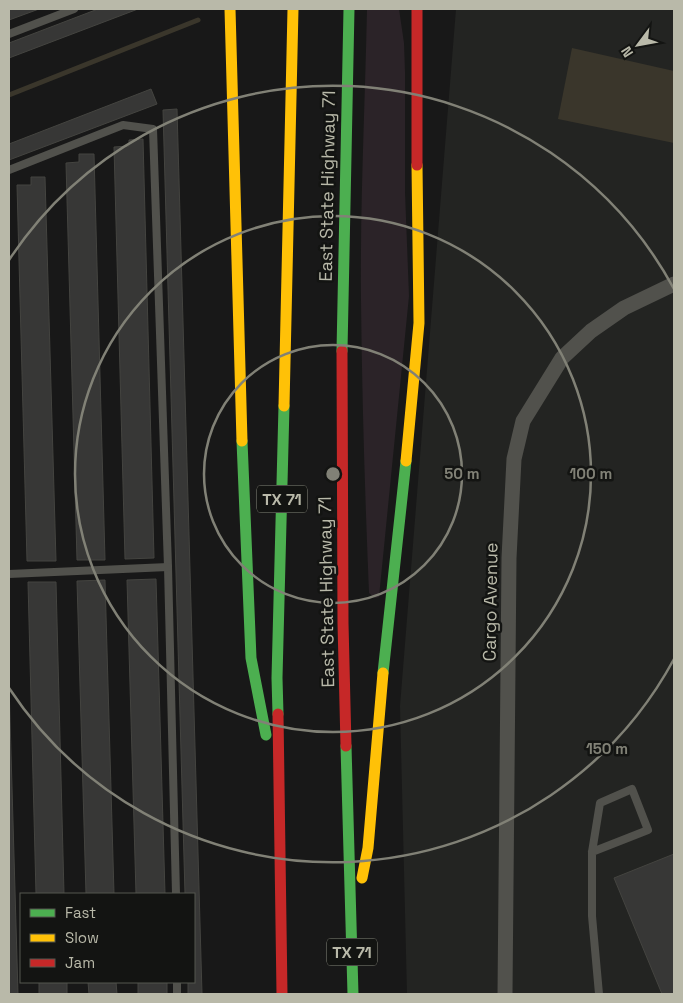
<svg xmlns="http://www.w3.org/2000/svg" width="683" height="1003" font-family="'Space Grotesk',sans-serif">
	<style>
		.built { fill: #232422 }
		.green { fill: #2b2328 }
		.water { fill: #3a362b }
		.lines { fill: none; stroke-linecap: round; stroke-linejoin: round }
		.stream { stroke: #3a362b; stroke-width: 5 }
		.building { fill: #373736; stroke: #444440 }
		.lane { stroke: #51514c; stroke-width: 8 }
		.street { stroke: #51514c; stroke-width: 15 }
		.fast { stroke: #4caf50; stroke-width: 11 }
		.slow { stroke: #ffc107; stroke-width: 11 }
		.jam { stroke: #c62828; stroke-width: 11 }
		.ring { fill: none; stroke: #818176; stroke-width: 2.5 }
		.labels { text-anchor: middle; dominant-baseline: central; stroke-width: 5; stroke-linejoin: round; paint-order: stroke }
		.shield { fill: #131412; stroke: #87887c; stroke-width: 1 }
		.shield-label { font-size: 16px; font-weight: bold; fill: #b9b9a9 }
		.street-label { font-size: 18px; fill: #b9b9a9; stroke: #131412 }
		.centre { fill: #818176; stroke: #131412; stroke-width: 2.5 }
		.ring-label { font-size: 15px; text-anchor: middle; font-weight: bold; fill: #818176; stroke: #131412; stroke-width: 5; stroke-linejoin: round; paint-order: stroke }
	</style>
	<rect width="100%" height="100%" fill="#181818"/>
	<polygon class="built" points="456,9 674,9 674,994 407,994 400,706"/>
	<path class="green" d="M367 9H399L404 43 405 72V192L409 296 379 597 375 598 369 593C365 496 362 398 361 301 360 204 365 106 367 9Z"/>
	<polygon class="water" points="572,48 674,71 674,143 558,119"/>
	<g class="lines">
		<polyline class="stream" points="9,95 198,20"/>
	</g>
	<g class="building">
		<polygon points="9,9 39,9 9,20"/>
		<polygon points="98,9 138,9 9,58 9,43"/>
		<polygon points="151,89 157,104 9,160 9,144"/>
		<polygon points="177,109 202,994 188,994 188,982 194,982 194,894 185,894 163,110"/>
		<polygon points="143,139 154,558 125,559 114,147 129,146 129,140"/>
		<polygon points="79,154 94,154 105,560 77,560 66,163 79,162"/>
		<polygon points="31,177 45,177 56,561 27,561 17,185 31,185"/>
		<polygon points="156,579 165,894 136,894 127,580"/>
		<polygon points="105,580 114,894 86,894 77,581"/>
		<polygon points="28,582 56,582 64,894 36,894"/>
		<polygon points="9,684 18,994 9,994"/>
		<polygon points="674,854 674,994 662,994 614,878"/>
		<rect x="39" y="982" width="28" height="12"/>
		<polygon points="88,982 116,982 117,994 89,994"/>
		<rect x="138" y="982" width="29" height="12"/>
	</g>
	<g class="lines">
		<g class="lane">
			<polyline points="9,34 74,9"/>
			<polyline points="9,170 123,125 153,129 168,567 176,894"/>
			<polyline points="9,574 168,567"/>
			<polyline points="592,852 648,830 632,789 600,803 592,852 592,916 599,994"/>
			<polyline points="177,982 177,994"/>
		</g>
		<polyline class="street" points="505,994 509,558 514,459 523,421 562,358 591,331 624,308 674,284"/>
		<g class="fast">
			<polyline points="342,351 349,9"/>
			<polyline points="242,441 251,658 266,735"/>
			<polyline points="383,673 406,461"/>
			<polyline points="278,714 277,678 284,406"/>
			<polyline points="346,746 353,994"/>
		</g>
		<g class="slow">
			<polyline points="230,9 242,441"/>
			<polyline points="284,406 293,9"/>
			<polyline points="406,461 419,323 417,165"/>
			<polyline points="362,878 368,848 383,673"/>
		</g>
		<g class="jam">
			<polyline points="417,9 417,165"/>
			<polyline points="342,351 343,623 346,746"/>
			<polyline points="278,714 282,994"/>
		</g>
	</g>
	<g class="ring">
		<circle cx="333" cy="474" r="129"/>
		<circle cx="333" cy="474" r="258"/>
		<path d="M674 659A388 388 0 0 1 9 688M9 260A388 388 0 0 1 674 289"/>
	</g>
	<g class="labels">
		<g class="shield">
			<rect x="257" y="485.5" width="50" height="27" rx="4"/>
			<rect x="327" y="938.5" width="50" height="27" rx="4"/>
		</g>
		<g class="shield-label">
			<text x="282" y="499">TX 71</text>
			<text x="352" y="952">TX 71</text>
		</g>
		<g class="street-label">
			<text transform="translate(327 186) rotate(-89)">East State Highway 71</text>
			<text transform="translate(326 592) rotate(-91)">East State Highway 71</text>
			<text transform="translate(490 602) rotate(-89)">Cargo Avenue</text>
		</g>
	</g>
	<circle cx="333" cy="474" r="8" class="centre"/>
	<g class="ring-label">
		<text x="462" y="479">50 m</text>
		<text x="591" y="479">100 m</text>
		<text x="607" y="754">150 m</text>
	</g>
	<rect width="683" height="1003" fill="none" stroke="#b9b9a9" stroke-width="20"/>
	<rect x="20" y="893" width="175" height="90" fill="#131412" stroke="#55564e"/>
	<rect x="30" y="909" width="25" height="8" fill="#4caf50" stroke="#55564e"/>
	<text x="65" y="918" font-size="15" fill="#b9b9a9">Fast</text>
	<rect x="30" y="934" width="25" height="8" fill="#ffc107" stroke="#55564e"/>
	<text x="65" y="943" font-size="15" fill="#b9b9a9">Slow</text>
	<rect x="30" y="959" width="25" height="8" fill="#c62828" stroke="#55564e"/>
	<text x="65" y="968" font-size="15" fill="#b9b9a9">Jam</text>
	<g transform="translate(638 45) rotate(238)" stroke="#131412" stroke-width="4" paint-order="stroke">
	<path d="M0-4L9 19L0 12L-9 19Z" fill="#b9b9a9"/>
	<text y="-8" font-size="14" font-weight="bold" text-anchor="middle" fill="#b9b9a9">N</text>
	</g>
</svg>
